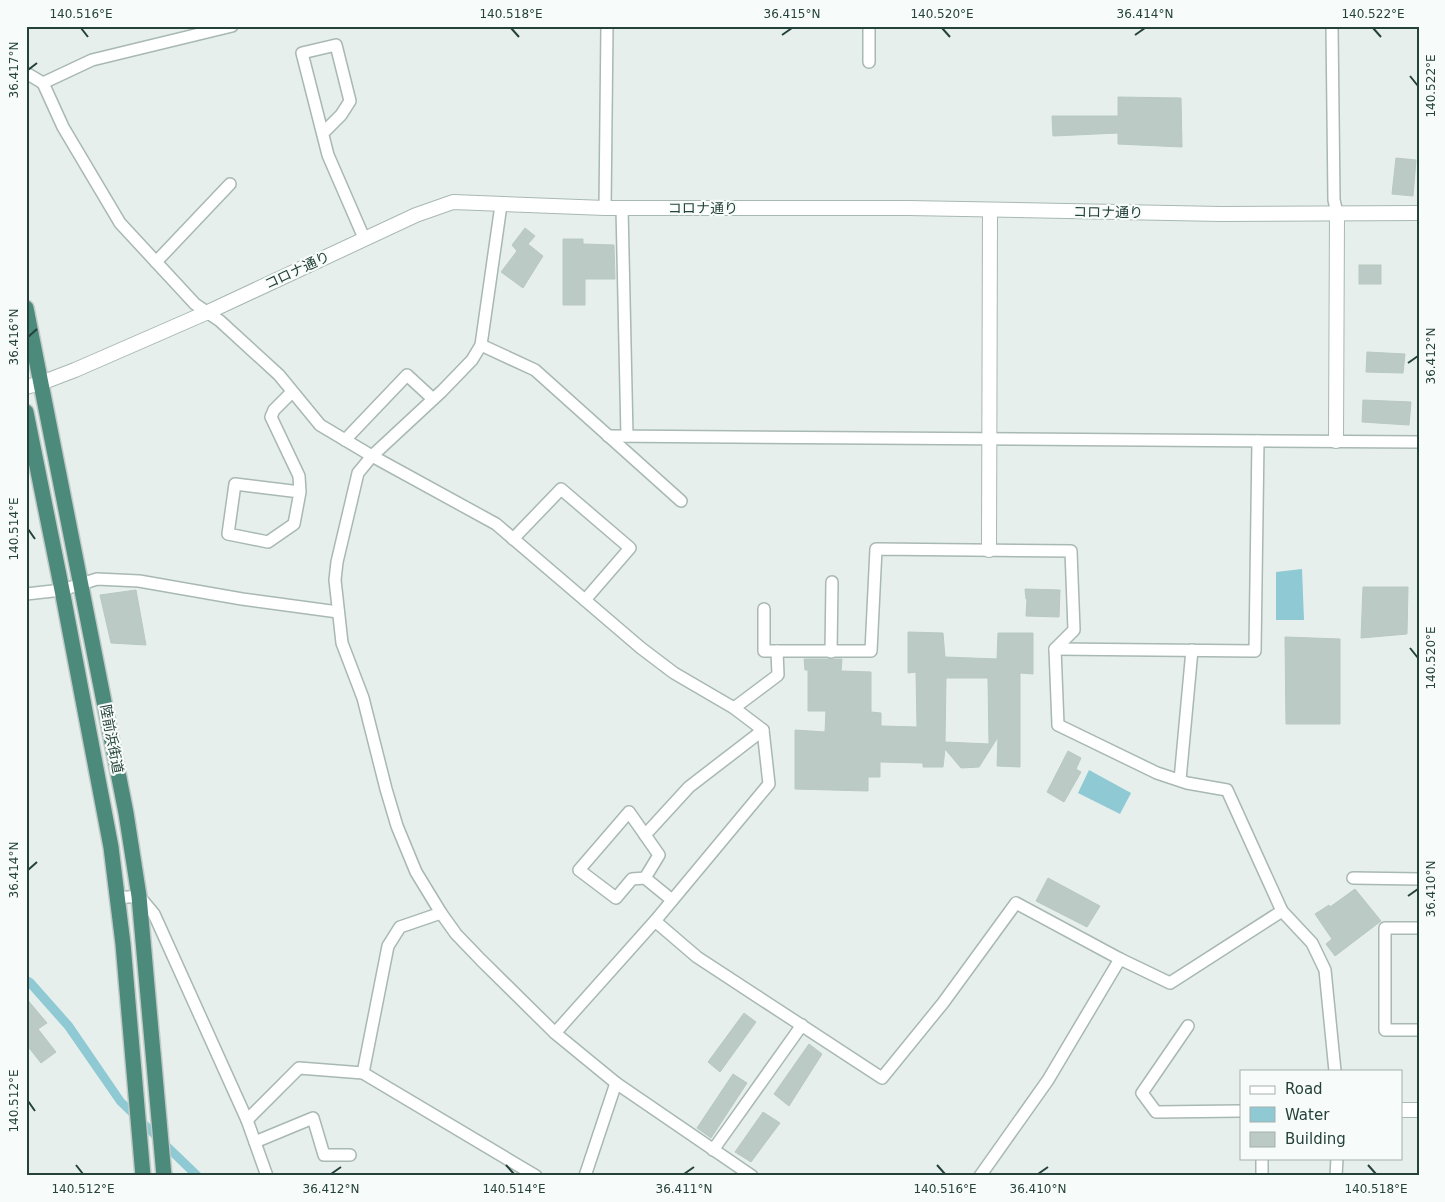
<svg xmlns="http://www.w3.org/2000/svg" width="1445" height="1202" font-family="'DejaVu Sans','Noto Sans JP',sans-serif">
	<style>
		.water { fill: #8ec9d4 }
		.building { fill: #bbcac4; stroke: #b8c9c2; fill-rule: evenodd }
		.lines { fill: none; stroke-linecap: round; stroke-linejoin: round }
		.minor-casing { stroke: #a8b8b2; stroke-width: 14 }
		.tertiary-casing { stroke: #a8b8b2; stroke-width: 16 }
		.trunk-casing { stroke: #c2cac8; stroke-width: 18 }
		.minor { stroke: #fff; stroke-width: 11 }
		.tertiary { stroke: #fff; stroke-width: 14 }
		.trunk { stroke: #4c8a7c; stroke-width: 15 }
		.ticks { fill: none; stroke: #24423a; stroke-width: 2 }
		.labels { text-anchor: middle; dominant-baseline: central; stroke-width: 4.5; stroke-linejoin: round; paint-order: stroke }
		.street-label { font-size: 14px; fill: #24423a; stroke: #f7fbf9 }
		.neatline { fill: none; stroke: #24423a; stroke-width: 2 }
		.ticks-label { font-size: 12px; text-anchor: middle; fill: #24423a }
	</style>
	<rect width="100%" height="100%" fill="#e6efeb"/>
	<g class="water">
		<polygon points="1302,569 1304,620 1276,620 1276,572"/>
		<polygon points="1089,770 1131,793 1120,814 1078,793"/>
		<polygon points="26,975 33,979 72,1023 124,1099 204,1176 191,1176 117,1104 65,1029 26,985"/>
	</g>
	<g class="building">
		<polygon points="1118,97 1181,98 1182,147 1118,144 1118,133 1053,136 1052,116 1118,116"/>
		<polygon points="1396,158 1416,160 1413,196 1392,194"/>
		<polygon points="525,228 535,236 528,244 543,256 523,288 501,272 517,251 512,245"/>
		<polygon points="563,239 583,239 583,244 614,245 615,279 585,279 585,305 563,305"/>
		<rect x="1359" y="265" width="22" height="19"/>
		<polygon points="1367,352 1405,354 1403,373 1366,372"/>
		<polygon points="1363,400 1411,402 1409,425 1362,422"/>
		<polygon points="1363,587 1408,587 1407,634 1361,638"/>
		<polygon points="1025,589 1060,590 1059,617 1026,616 1027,599 1026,599"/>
		<polygon points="136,590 146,645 111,643 100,595"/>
		<path d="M908 632 943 633 945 657 997 659 998 633H1033V674L1020 673V767L997 766 998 737 979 767 961 768 945 749 943 767H923V763L880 762V777H868V791L795 789V730L825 732 826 711H808V670H805L804 659H842L841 671 871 672V712L881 713V726L917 727 916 672 908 673ZM946 678H988L989 744 945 742Z"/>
		<polygon points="1285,637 1340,639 1340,724 1286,724"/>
		<polygon points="1068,751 1081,758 1076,769 1081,772 1064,802 1047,792"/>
		<polygon points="1048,878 1100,906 1087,927 1036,901"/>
		<polygon points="1355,889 1381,921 1335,956 1326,944 1332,939 1315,914 1329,905 1330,907"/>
		<polygon points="26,998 47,1023 38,1029 56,1052 41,1063 26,1044"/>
		<polygon points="744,1013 756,1022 720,1072 708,1062"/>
		<polygon points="809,1044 822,1054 789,1106 774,1094"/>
		<polygon points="733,1074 747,1083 711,1138 697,1128"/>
		<polygon points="763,1112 780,1123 751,1162 735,1152"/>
	</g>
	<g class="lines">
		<g class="minor-casing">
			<g id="minor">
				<polyline points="869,26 869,62"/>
				<polyline points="1332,26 1334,200 1337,213"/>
				<polyline points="26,73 43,83 63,127 120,223 195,304 220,321 279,375 320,425 372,456 496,524 641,648 674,673 734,708 763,730 769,784 655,921 555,1033"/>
				<polyline points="43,83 92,60 232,26"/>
				<polyline points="323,133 341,115 350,101 336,45 302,53 328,155 364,238"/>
				<polyline points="501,205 481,345 472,360 442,391 372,456 358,473 337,562 335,580 342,643 363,698 386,789 397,826 416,872 441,913 456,934 481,960 555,1033 616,1083 752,1176"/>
				<polyline points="605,208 607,26"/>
				<polyline points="622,208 627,436"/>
				<polyline points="156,262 230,184"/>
				<polyline points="481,345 535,370 681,501"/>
				<polyline points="292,392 274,410 271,417 299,476 300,492 294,524 268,542 228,534 235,484 300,492"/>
				<polyline points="608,436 1419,442"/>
				<polyline points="345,440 407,375 433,399"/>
				<polyline points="513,539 561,489 630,548 585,600"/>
				<polyline points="26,594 62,590 97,579 139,581 242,599 338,612"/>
				<polyline points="764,609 764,651 871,651 876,549 1071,551 1074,630 1055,649 1058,725 1157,773 1187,783 1227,790 1282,911 1312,943 1325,970 1335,1071"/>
				<polyline points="1055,649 1255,651 1258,441"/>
				<polyline points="831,652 832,582"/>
				<polyline points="734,708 778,675 777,651"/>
				<polyline points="1180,780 1192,650"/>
				<polyline points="645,835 689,787 763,730"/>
				<polyline points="645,878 659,855 629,812 579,870 616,898 632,879 645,878 672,900"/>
				<polyline points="1353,878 1419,879"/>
				<polyline points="117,898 139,896 154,914 247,1120 267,1176"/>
				<polyline points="655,921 697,957 882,1078 943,1003 1016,903 1120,959 1170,983 1282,911"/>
				<polyline points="1419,928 1385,928 1385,1030 1419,1030"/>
				<polyline points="1188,1026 1142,1093 1156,1112 1241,1111"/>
				<polyline points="363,1073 388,946 400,927 441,913"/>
				<polyline points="247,1120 299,1068 363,1073 536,1176"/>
				<polyline points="255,1142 313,1118 324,1155 350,1155"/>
				<polyline points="713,1150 802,1025"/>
				<polyline points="585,1176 616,1083"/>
				<polyline points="980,1176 1048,1080 1120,959"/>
				<polyline points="1262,1176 1262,1158"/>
				<polyline points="1336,1176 1337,1158"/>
			</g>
		</g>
		<g class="tertiary-casing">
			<g id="tertiary">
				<polyline points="26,387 41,383 75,370 208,312 416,215 453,202 605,208 908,208 1221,214 1419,213"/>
				<polyline points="1336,441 1337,213"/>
				<polyline points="989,550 990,210"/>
				<polyline points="1401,1110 1419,1110"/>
			</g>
		</g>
		<g class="trunk-casing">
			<g id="trunk">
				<polyline points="26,308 126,813 139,896 164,1176"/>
				<polyline points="26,412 62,590 111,847 123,944 143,1176"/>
			</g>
		</g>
		<use href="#minor" class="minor"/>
		<use href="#tertiary" class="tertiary"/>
		<use href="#trunk" class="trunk"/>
	</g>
	<path class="ticks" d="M81 28 88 37M511 28 519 37M942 28 950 37M1373 28 1381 37M782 35 792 28M1135 35 1145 28M28 70 37 63M1410 76 1418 86M28 337 37 329M1408 363 1418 356M28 529 35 539M1410 648 1418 658M28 870 37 862M1408 896 1418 889M28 1101 35 1111M76 1165 83 1174M506 1165 514 1174M937 1165 945 1174M1368 1165 1376 1174M331 1174 341 1167M684 1174 694 1167M1038 1174 1048 1167"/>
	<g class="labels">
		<g class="street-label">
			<text x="703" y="208">コロナ通り</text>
			<text transform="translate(1108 212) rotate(1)">コロナ通り</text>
			<text transform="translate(297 270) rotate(-25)">コロナ通り</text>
			<text transform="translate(112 739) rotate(79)">陸前浜街道</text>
		</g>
	</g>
	<rect width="1445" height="1202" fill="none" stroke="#f7fbf9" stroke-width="55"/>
	<rect x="1240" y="1070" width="162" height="90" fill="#f7fbf9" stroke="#a3b1ad"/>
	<rect x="1250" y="1086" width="25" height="8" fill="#ffffff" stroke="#a3b1ad"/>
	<text x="1285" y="1094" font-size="15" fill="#24423a">Road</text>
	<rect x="1250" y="1107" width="25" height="15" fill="#8ec9d4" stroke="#a3b1ad"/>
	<text x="1285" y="1120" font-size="15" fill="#24423a">Water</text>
	<rect x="1250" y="1132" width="25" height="15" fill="#bbcac4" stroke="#a3b1ad"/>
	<text x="1285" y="1144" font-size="15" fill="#24423a">Building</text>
	<rect x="28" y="28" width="1390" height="1146" class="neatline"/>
	<g class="ticks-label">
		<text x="81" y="18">140.516°E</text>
		<text x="511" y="18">140.518°E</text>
		<text x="792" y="18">36.415°N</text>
		<text x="942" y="18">140.520°E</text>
		<text x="1145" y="18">36.414°N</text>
		<text x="1373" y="18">140.522°E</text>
		<text transform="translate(14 70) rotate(-90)" y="4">36.417°N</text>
		<text transform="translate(1431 86) rotate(-90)" y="4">140.522°E</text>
		<text transform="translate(14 337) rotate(-90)" y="4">36.416°N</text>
		<text transform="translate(1431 356) rotate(-90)" y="4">36.412°N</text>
		<text transform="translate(14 529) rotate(-90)" y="4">140.514°E</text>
		<text transform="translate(1431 658) rotate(-90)" y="4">140.520°E</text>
		<text transform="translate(14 870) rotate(-90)" y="4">36.414°N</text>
		<text transform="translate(1431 889) rotate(-90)" y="4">36.410°N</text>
		<text transform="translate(14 1101) rotate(-90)" y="4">140.512°E</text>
		<text x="83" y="1193">140.512°E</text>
		<text x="331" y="1193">36.412°N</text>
		<text x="514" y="1193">140.514°E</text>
		<text x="684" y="1193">36.411°N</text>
		<text x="945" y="1193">140.516°E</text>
		<text x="1038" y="1193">36.410°N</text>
		<text x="1376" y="1193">140.518°E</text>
	</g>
</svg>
